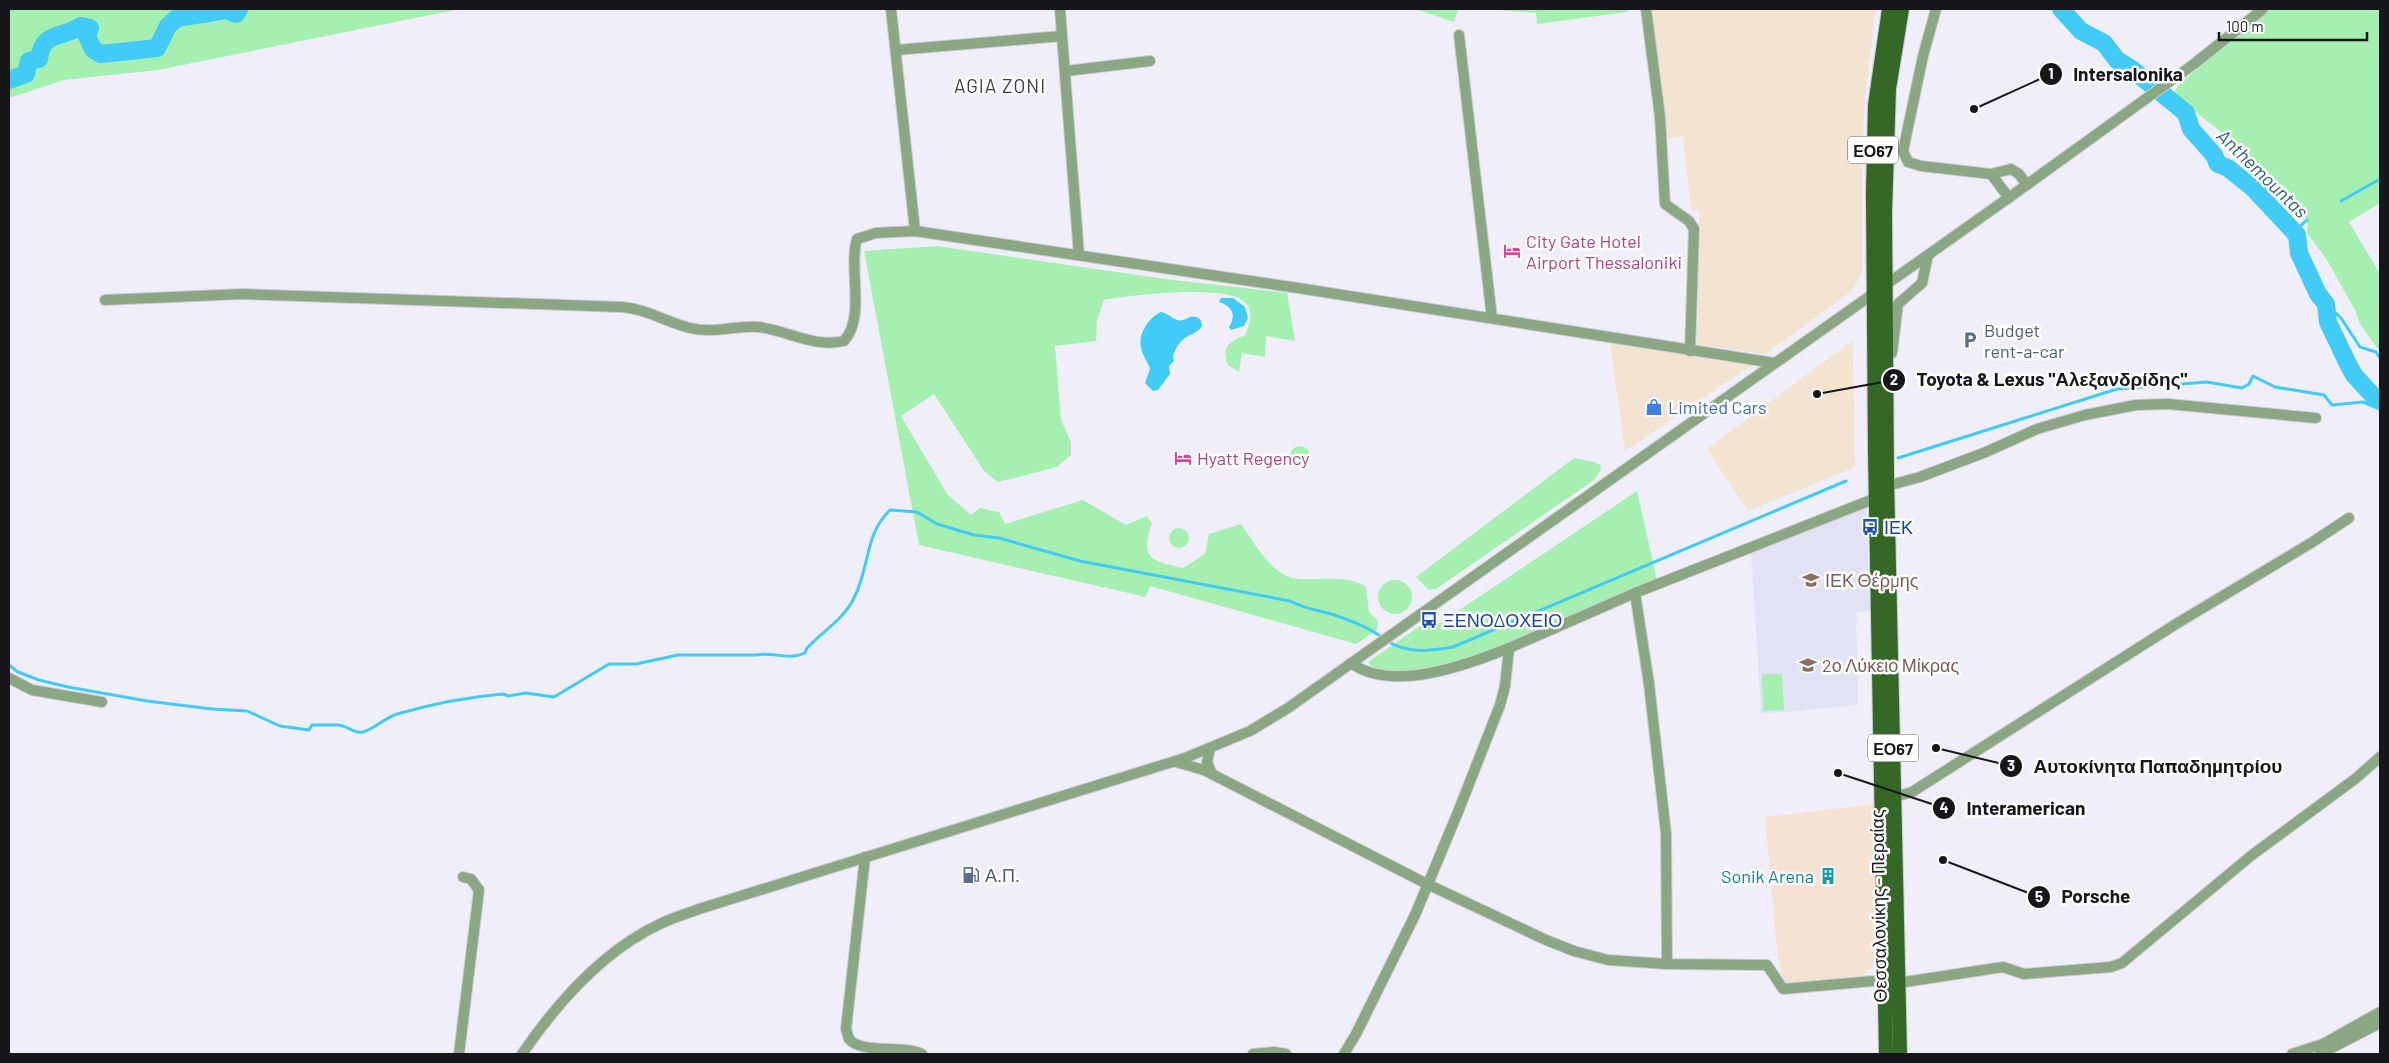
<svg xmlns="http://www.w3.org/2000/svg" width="2389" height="1063" font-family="Barlow,sans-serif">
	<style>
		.commercial { fill: #f3e3d1 }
		.industrial { fill: #f5e2d2 }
		.built { fill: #e3e2f4 }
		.green { fill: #a5f0b0 }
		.water { fill: #42cbf6 }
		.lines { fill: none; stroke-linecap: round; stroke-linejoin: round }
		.stream { stroke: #42cbf6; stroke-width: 3 }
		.river { stroke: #42cbf6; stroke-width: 18 }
		.minor-casing { stroke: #ccccd5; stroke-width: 12 }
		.major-casing { stroke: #ccccd5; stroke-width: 16 }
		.minor { stroke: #8aa683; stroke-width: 10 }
		.major { stroke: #356727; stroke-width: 14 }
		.labels { text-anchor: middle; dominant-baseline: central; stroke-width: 5; stroke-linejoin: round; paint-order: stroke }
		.shield { fill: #fff; stroke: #5d5d5f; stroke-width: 1 }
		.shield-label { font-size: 16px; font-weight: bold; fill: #17171b }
		.hotel-label { font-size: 18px; fill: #b23c85; stroke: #fff; text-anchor: start }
		.service-label { font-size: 18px; fill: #4e5e75; stroke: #fff; text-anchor: start }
		.shop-label { font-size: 18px; fill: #366cbe; stroke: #fff; text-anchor: start }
		.transit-label { font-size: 18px; fill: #164399; stroke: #fff; text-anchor: start }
		.education-label { font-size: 18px; fill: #785e54; stroke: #fff; text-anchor: start }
		.culture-label { font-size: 18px; fill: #0d838f; stroke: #fff; text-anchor: end }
		.street-label { font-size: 18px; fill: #17171b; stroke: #fff }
		.neighbourhood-label { font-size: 19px; letter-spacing: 1px; fill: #3c3c44; stroke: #fff }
		.water-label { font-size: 19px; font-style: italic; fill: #2a5f72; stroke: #fff }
		.leader { fill: none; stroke: #17171b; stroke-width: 2 }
		.callout-dot { fill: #17171b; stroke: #fff; stroke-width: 2 }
		.mark-label { font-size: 15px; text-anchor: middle; font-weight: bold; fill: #fff }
		.callout-label { font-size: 19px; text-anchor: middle; font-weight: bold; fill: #17171b; stroke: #fff; stroke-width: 5; stroke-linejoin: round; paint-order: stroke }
	</style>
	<rect width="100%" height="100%" fill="#efeef9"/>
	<g class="commercial">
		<polygon points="1650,9 1876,9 1865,97 1862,162 1862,273 1853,289 1840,300 1765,354 1697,344 1699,210 1691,211 1683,136 1668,138"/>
		<polygon points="1853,340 1855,467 1748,511 1707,449"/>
		<polygon points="1610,343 1755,363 1625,451"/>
	</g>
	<polygon class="industrial" points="1878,804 1878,960 1862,976 1784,983 1778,959 1765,817"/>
	<polygon class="built" points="1866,502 1870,610 1856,613 1858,705 1761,714 1751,549"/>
	<g class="green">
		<polygon points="9,9 460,9 158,70 64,80 9,98"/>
		<polygon points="1415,9 1458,9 1454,22"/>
		<polygon points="1486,9 1629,9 1627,12 1537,24 1536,13"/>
		<path d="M2272 9H2380V203L2349 222 2380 274V352L2360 324 2355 310 2327 260 2307 233C2309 221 2306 214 2296 208L2231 140 2173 94 2180 83Z"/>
		<path d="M937 246 1165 279 1287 293 1295 341 1266 336 1265 357 1242 353 1239 372 1228 365C1221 347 1229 342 1245 335 1250 323 1255 309 1242 300 1221 285 1130 295 1104 300L1097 320 1096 341 1055 346 1061 420 1071 442V455L1057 467 998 482 984 471 934 394 901 416 947 494 971 515 980 508 999 512 1005 524 1083 500 1126 525 1147 516 1152 523C1140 559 1150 560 1183 568L1205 554 1209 534 1241 524C1253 541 1265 563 1283 574 1303 587 1340 570 1366 587L1369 612 1378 621 1377 630 1356 644 1150 586 1146 597 919 545 864 251Z"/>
		<circle cx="1300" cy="456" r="10"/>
		<polygon points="1574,458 1594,462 1600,465 1601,470 1594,480 1436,589 1429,590 1416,577"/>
		<polygon points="1637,491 1657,580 1479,656 1408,673 1376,672 1368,662 1420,626 1425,627 1440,623"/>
		<circle cx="1179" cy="538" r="10"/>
		<circle cx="1395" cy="597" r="17"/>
		<polygon points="1762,674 1782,674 1784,710 1763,711"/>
	</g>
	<g class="water">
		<path d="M1221 298H1233L1245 307 1248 318 1244 326 1231 330 1229 327C1237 315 1232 306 1219 302Z"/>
		<path d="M1161 312C1168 313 1171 318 1177 320 1187 323 1190 311 1201 320L1202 326C1195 337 1185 332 1176 349 1174 354 1172 355 1174 361L1169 366 1170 374 1158 390 1153 391 1145 383 1150 369C1148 361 1142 356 1141 347 1138 334 1149 317 1161 312Z"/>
	</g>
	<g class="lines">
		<g class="stream">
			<polyline points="2341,201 2380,179"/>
			<polyline points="2297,235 2298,228 2307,220"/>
			<polyline points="2326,304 2341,318 2360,347 2376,352 2380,358"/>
			<polyline points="1898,458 2117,389 2207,382 2242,388 2249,384 2253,376 2275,387 2324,395 2332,405 2363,402 2380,409"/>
			<path d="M1387 641C1408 654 1430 651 1453 647L1846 481"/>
			<path d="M9 665 18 672 39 680 68 687 147 701 212 709 247 711 280 726 309 730 312 725C318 725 333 725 338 725 349 726 353 734 363 732 372 730 385 718 397 714 432 704 467 697 503 694L508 696 526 693 554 697 609 664H636L678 655H756C773 651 788 661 805 653L807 648C823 631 844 619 854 598 870 568 864 535 890 510L917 512 937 524 974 535 999 538 1080 561 1290 601C1307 610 1325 611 1343 618 1357 623 1370 629 1382 637"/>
		</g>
		<g class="river">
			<polyline points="2061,9 2081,31 2104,43 2117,60 2133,70 2186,113 2191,129 2214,155 2218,164 2228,168 2253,188 2297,235 2299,253 2318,294 2326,304 2328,322 2348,364 2354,375 2376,399 2380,400"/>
			<path d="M9 80 26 74 29 61 39 59C43 31 60 39 81 26L90 28 87 36 93 49 101 54 157 48 168 26 177 18 226 10 236 14 239 9"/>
		</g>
		<g class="minor-casing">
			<g id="minor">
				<polyline points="891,9 915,231"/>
				<polyline points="1060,9 1062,36"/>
				<polyline points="1646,9 1660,117 1665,204 1689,221 1694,229 1690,351"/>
				<polyline points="1936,9 1923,56 1903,151 1908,162 1921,166 1991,174 2009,198"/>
				<polyline points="1459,35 1492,318"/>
				<polyline points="896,50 1062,36 1079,255"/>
				<polyline points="1066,71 1150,61"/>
				<polyline points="1991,174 2011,169 2019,174 2027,185"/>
				<path d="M105 300 242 294 622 307C647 309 666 322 690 328 714 334 735 325 759 327 789 331 814 348 844 341 866 317 848 267 857 239L876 233 915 231 1298 288 1774 363"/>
				<polyline points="1892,353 1898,304 1922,283 1928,255"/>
				<polyline points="1887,486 1920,477 1986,452 2037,429 2085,415 2136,405 2168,404 2316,418"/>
				<polyline points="1635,593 1649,684 1666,833 1667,964 1767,965 1783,989 1885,980"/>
				<polyline points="1509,648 1635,593 1876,498"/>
				<polyline points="9,678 32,690 102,702"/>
				<polyline points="1210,748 1207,762 1212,774"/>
				<polyline points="1176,762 1204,770 1427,884 1546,940 1574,951 1608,960 1667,964"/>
				<polyline points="1894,797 1912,792 2176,624 2311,543 2349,518"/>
				<path d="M865 857 846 1029 849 1039C863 1055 901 1044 922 1054"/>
				<polyline points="1898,983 2003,967 2024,974 2111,967 2122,963 2252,855 2355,779 2380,757"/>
				<polyline points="459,1054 479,890 471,879 463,877"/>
				<path d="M522 1054C557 1003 602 951 660 924 672 918 686 914 699 909L1185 758 1250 731 1288 708 2014 194 2194 64 2263 9"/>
				<polyline points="1253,1054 1274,1052 1286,1054"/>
				<path d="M1344 1054 1356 1034 1415 915 1458 812 1500 705 1505 686 1509 648C1467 665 1392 693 1351 663"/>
				<polyline points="2292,1054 2323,1044 2380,1012"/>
				<polyline points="2320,1054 2380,1023"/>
			</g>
		</g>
		<g class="major-casing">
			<g id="major">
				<polyline points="1886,1054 1875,451 1873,192 1875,105 1889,9"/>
				<polyline points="1900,1054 1887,479 1885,212 1889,89 1902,9"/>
			</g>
		</g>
		<use href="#minor" class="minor"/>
		<use href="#major" class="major"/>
	</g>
	<defs>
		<g id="hotel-bare" transform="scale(1.35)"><path d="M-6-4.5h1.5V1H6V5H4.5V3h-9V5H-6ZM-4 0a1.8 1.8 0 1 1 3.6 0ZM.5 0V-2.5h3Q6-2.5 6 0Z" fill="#d1479c" stroke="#fff" stroke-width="2.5" paint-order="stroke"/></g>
		<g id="parking-bare" transform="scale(1.35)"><path d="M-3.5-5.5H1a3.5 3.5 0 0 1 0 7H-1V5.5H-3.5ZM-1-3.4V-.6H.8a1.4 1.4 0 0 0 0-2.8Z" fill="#5c6f8a" stroke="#fff" stroke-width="2.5" paint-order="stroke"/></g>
		<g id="shop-bare" transform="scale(1.35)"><path d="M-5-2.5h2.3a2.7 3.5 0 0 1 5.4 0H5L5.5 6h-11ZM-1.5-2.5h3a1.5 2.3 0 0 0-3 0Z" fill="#3f7fe0" stroke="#fff" stroke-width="2.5" paint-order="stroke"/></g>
		<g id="bus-bare" transform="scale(1.35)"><path d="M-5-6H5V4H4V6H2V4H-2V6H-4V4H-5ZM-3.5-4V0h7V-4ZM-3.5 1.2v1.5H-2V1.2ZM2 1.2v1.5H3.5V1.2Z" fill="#1a4fb4" stroke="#fff" stroke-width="2.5" paint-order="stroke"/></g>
		<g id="school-bare" transform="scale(1.35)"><path d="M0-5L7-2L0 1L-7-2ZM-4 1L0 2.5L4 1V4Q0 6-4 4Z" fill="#8d6e63" stroke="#fff" stroke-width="2.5" paint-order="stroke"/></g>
		<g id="fuel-bare" transform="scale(1.35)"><path d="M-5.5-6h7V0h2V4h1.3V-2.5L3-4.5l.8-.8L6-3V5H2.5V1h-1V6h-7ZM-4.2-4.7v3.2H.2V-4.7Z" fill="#5c6f8a" stroke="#fff" stroke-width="2.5" paint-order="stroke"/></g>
		<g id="building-bare" transform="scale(1.35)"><path d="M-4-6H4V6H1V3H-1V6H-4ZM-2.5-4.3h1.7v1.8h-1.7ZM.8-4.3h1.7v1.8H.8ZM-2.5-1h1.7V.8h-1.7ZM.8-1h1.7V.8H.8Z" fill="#0f9aa8" stroke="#fff" stroke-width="2.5" paint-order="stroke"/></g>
	</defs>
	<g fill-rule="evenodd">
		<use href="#hotel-bare" x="1512" y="251"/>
		<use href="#parking-bare" x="1970" y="340"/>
		<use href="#shop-bare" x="1654" y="407"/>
		<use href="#hotel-bare" x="1183" y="458"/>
		<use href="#bus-bare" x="1870" y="527"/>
		<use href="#school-bare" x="1811" y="580"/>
		<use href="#bus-bare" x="1429" y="620"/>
		<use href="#school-bare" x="1808" y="665"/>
		<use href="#fuel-bare" x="971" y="875"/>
		<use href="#building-bare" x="1828" y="876"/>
	</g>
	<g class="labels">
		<g class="shield">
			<rect x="1848" y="136.5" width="50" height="27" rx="4"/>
			<rect x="1868" y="734.5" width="50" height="27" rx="4"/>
		</g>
		<g class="shield-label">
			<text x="1873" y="150">ΕΟ67</text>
			<text x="1893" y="748">ΕΟ67</text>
		</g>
		<g class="hotel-label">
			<text x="1526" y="241">City Gate Hotel<tspan x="1526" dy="21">Airport Thessaloniki</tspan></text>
			<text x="1197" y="458">Hyatt Regency</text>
		</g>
		<g class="service-label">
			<text x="1984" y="330">Budget<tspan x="1984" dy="21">rent-a-car</tspan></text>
			<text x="985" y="875">Α.Π.</text>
		</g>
		<g class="shop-label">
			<text x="1668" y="407">Limited Cars</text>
		</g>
		<g class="transit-label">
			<text x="1884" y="527">ΙΕΚ</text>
			<text x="1443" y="620">ΞΕΝΟΔΟΧΕΙΟ</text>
		</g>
		<g class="education-label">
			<text x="1825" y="580">ΙΕΚ Θέρμης</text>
			<text x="1822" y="665">2ο Λύκειο Μίκρας</text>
		</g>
		<g class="culture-label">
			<text x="1814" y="876">Sonik Arena</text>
		</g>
		<g class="street-label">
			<text transform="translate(1878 906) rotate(-91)">Θεσσαλονίκης - Περαίας</text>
		</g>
		<g class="neighbourhood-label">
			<text x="1000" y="85">AGIA ZONI</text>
		</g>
		<g class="water-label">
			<text transform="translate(2263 173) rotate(44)">Anthemountas</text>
		</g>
	</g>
	<path class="leader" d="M1974 109L2051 74M1817 394L1894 380M1936 748L2011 766M1838 773L1944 808M1943 860L2039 897"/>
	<g class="callout-dot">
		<circle cx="1974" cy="109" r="5"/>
		<circle cx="1817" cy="394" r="5"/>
		<circle cx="1936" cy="748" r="5"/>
		<circle cx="1838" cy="773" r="5"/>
		<circle cx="1943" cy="860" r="5"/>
		<circle cx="2051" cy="74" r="12"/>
		<circle cx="1894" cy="380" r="12"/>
		<circle cx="2011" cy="766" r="12"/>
		<circle cx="1944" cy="808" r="12"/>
		<circle cx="2039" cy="897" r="12"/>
	</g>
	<g class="mark-label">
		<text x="2051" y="79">1</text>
		<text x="1894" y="385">2</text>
		<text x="2011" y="771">3</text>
		<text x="1944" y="813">4</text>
		<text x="2039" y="902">5</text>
	</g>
	<g class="callout-label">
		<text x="2128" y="81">Intersalonika</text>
		<text x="2052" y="386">Toyota &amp; Lexus "Αλεξανδρίδης"</text>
		<text x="2158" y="773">Αυτοκίνητα Παπαδημητρίου</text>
		<text x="2026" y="815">Interamerican</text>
		<text x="2096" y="903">Porsche</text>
	</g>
	<rect width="2389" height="1063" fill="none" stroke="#17171b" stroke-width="20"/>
	<path d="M2219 32v8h148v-8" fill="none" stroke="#17171b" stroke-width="2.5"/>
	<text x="2226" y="32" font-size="15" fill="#17171b" stroke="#ffffff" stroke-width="4" paint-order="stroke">100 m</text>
</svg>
